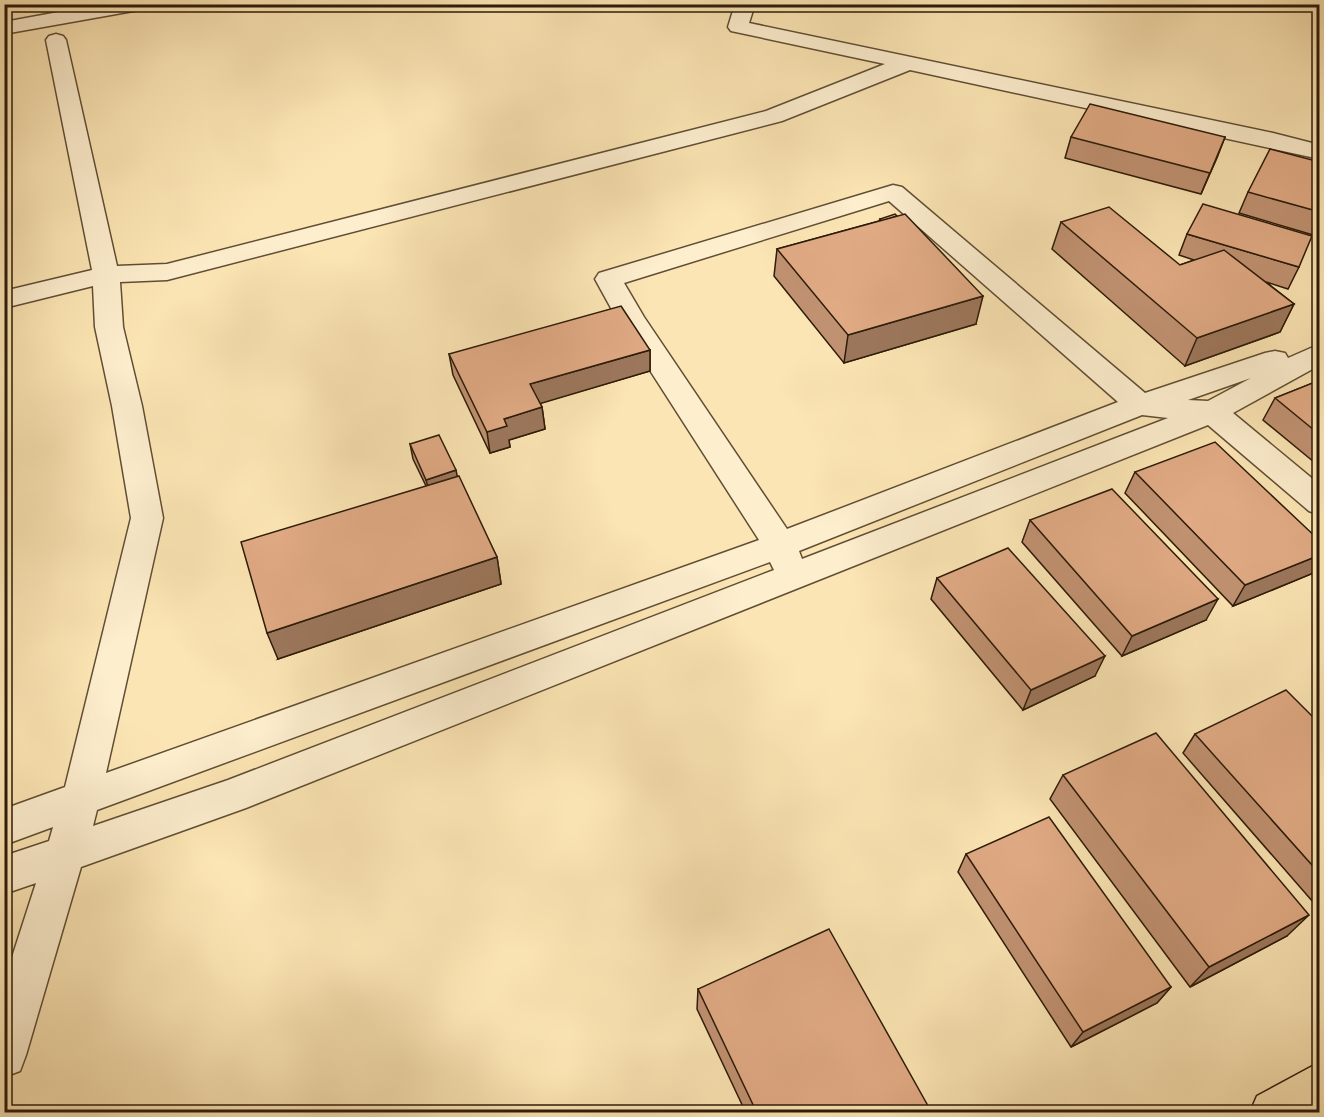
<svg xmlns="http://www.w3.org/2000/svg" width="1324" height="1117" font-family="Vollkorn,serif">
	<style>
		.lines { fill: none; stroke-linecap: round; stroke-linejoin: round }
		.minor-casing { stroke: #604e34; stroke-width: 3 }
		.trunk-casing { stroke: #2c1b09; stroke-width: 3 }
		.minor { fill: #fdeece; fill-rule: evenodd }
		.trunk { fill: #fce5b4; fill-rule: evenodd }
		.wall { fill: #c19272; stroke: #2c1b09; stroke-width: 1.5 }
		.shaded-wall { fill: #9d775c; stroke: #2c1b09; stroke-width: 1.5 }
		.building { fill: #e0aa84; stroke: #2c1b09; stroke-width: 1.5 }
	</style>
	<rect width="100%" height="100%" fill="#fce5b4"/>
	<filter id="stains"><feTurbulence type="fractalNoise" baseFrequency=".00333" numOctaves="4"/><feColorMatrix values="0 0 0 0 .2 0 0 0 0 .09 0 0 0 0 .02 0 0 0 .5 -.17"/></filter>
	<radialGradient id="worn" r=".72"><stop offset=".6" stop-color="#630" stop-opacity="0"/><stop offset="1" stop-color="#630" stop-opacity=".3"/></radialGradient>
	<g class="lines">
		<g class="minor-casing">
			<g id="minor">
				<polygon points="102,4 149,4 146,8 139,10 4,34 4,22"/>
				<path d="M735 4H755L749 23 1273 133 1320 145V159L910 70 782 121 167 280 120 282 123 327 142 406 163 518 106 773 759 540 617 319 595 279 599 273 893 185 902 187 1145 393 1265 353 1275 351 1285 353 1288 358 1320 344V365L1233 413 1320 485V515L1309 511 1208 425 246 808 81 867 26 1055 20 1071 4 1077V982L36 883 4 894V856L49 841 53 827 4 845V809L65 787 131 518 112 406 95 327 93 286 4 308V291L92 270 46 40 49 36 56 34 63 36 66 40 117 266 167 264 766 111 885 64 731 31 728 27ZM889 201 1118 402 787 529 644 317 624 283ZM1251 378 1208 401 1188 400ZM1142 415 1168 418 802 559 799 551ZM770 562 774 570 228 780 93 826 97 810Z"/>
			</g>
		</g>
		<g class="trunk-casing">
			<polygon id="trunk" points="1320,1062 1320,1110 1315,1112 1250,1112 1257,1096"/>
		</g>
		<use href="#minor" class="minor"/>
		<use href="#trunk" class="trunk"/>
	</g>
	<g class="wall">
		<polygon points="1071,137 1225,137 1201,194 1065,158"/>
		<polygon points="1320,162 1320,237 1239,213 1248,192"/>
		<polygon points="880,219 976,324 844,363 774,276 777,249 879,221"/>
		<polygon points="1061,222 1180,265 1194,260 1179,255 1187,234 1299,267 1288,289 1266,282 1294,304 1280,332 1185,366 1052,249"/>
		<polygon points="650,350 650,371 540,403 542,407 545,429 509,440 510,447 490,453 453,375 449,354"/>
		<polygon points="1320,380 1320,467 1263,420 1275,398"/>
		<polygon points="410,444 457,476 497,557 501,584 278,659 426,486 413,459"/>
		<polygon points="1135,472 1320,541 1320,566 1316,572 1233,606 1125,493"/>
		<polygon points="1030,520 1206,620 1122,656 1022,542"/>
		<polygon points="937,578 1095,676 1023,710 931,599"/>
		<polygon points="1320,724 1320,910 1183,753 1195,734"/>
		<polygon points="1063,775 1287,936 1190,987 1050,799"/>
		<polygon points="966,854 1171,987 1157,1003 1071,1047 958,872"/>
		<polygon points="698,989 932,1113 746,1113 697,1009"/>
	</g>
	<g class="shaded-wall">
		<polygon points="4,4 16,4 16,6 4,8"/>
		<polygon points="1225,137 1217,158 1201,194 1210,173"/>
		<polygon points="983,296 976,324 844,363 848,335"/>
		<polygon points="1294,304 1280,332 1185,366 1197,338"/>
		<polygon points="650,350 650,371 532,406 530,384"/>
		<polygon points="542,407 545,429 509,440 510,447 490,453 487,432 504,419"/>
		<polygon points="456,470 459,485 430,494 426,480"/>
		<polygon points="1320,555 1320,566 1316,572 1233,606 1245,585"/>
		<polygon points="497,557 501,584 278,659 267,633"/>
		<polygon points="1218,599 1206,620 1122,656 1132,636"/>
		<polygon points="1105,656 1095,676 1023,710 1031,690"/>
		<polygon points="1309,915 1287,936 1190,987 1209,967"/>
		<polygon points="1171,987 1157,1003 1071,1047 1083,1032"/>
	</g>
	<g class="building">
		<polygon points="1090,104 1225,137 1210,173 1071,137"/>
		<polygon points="1270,149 1320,162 1320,212 1248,192"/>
		<polygon points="1203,204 1312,236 1299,267 1187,234"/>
		<polygon points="1109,207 1180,265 1224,250 1294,304 1197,338 1061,222"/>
		<polygon points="895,214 897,216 882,221 880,219"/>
		<polygon points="905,214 983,296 848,335 777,249"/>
		<polygon points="621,306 650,350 530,384 542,407 504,419 507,426 487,432 449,354"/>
		<polygon points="1320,380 1320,435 1275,398"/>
		<polygon points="439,435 456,470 426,480 410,444"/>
		<polygon points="1215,442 1320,541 1320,555 1245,585 1135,472"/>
		<polygon points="459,476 497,557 267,633 241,542"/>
		<polygon points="1112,489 1218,599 1132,636 1030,520"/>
		<polygon points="1008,548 1105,656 1031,690 937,578"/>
		<polygon points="1286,690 1320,724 1320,874 1195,734"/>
		<polygon points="1156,733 1309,915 1209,967 1063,775"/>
		<polygon points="1049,817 1171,987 1083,1032 966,854"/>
		<polygon points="829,929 932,1113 757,1113 698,989"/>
	</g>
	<rect width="1324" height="1117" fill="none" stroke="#fce5b4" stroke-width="24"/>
	<rect x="6" y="6" width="1312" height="1105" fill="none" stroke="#2c1b09" stroke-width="3"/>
	<rect x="12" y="12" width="1300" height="1093" fill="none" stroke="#2c1b09" stroke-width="1.5"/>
	<rect width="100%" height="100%" filter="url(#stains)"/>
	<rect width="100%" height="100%" fill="url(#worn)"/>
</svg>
